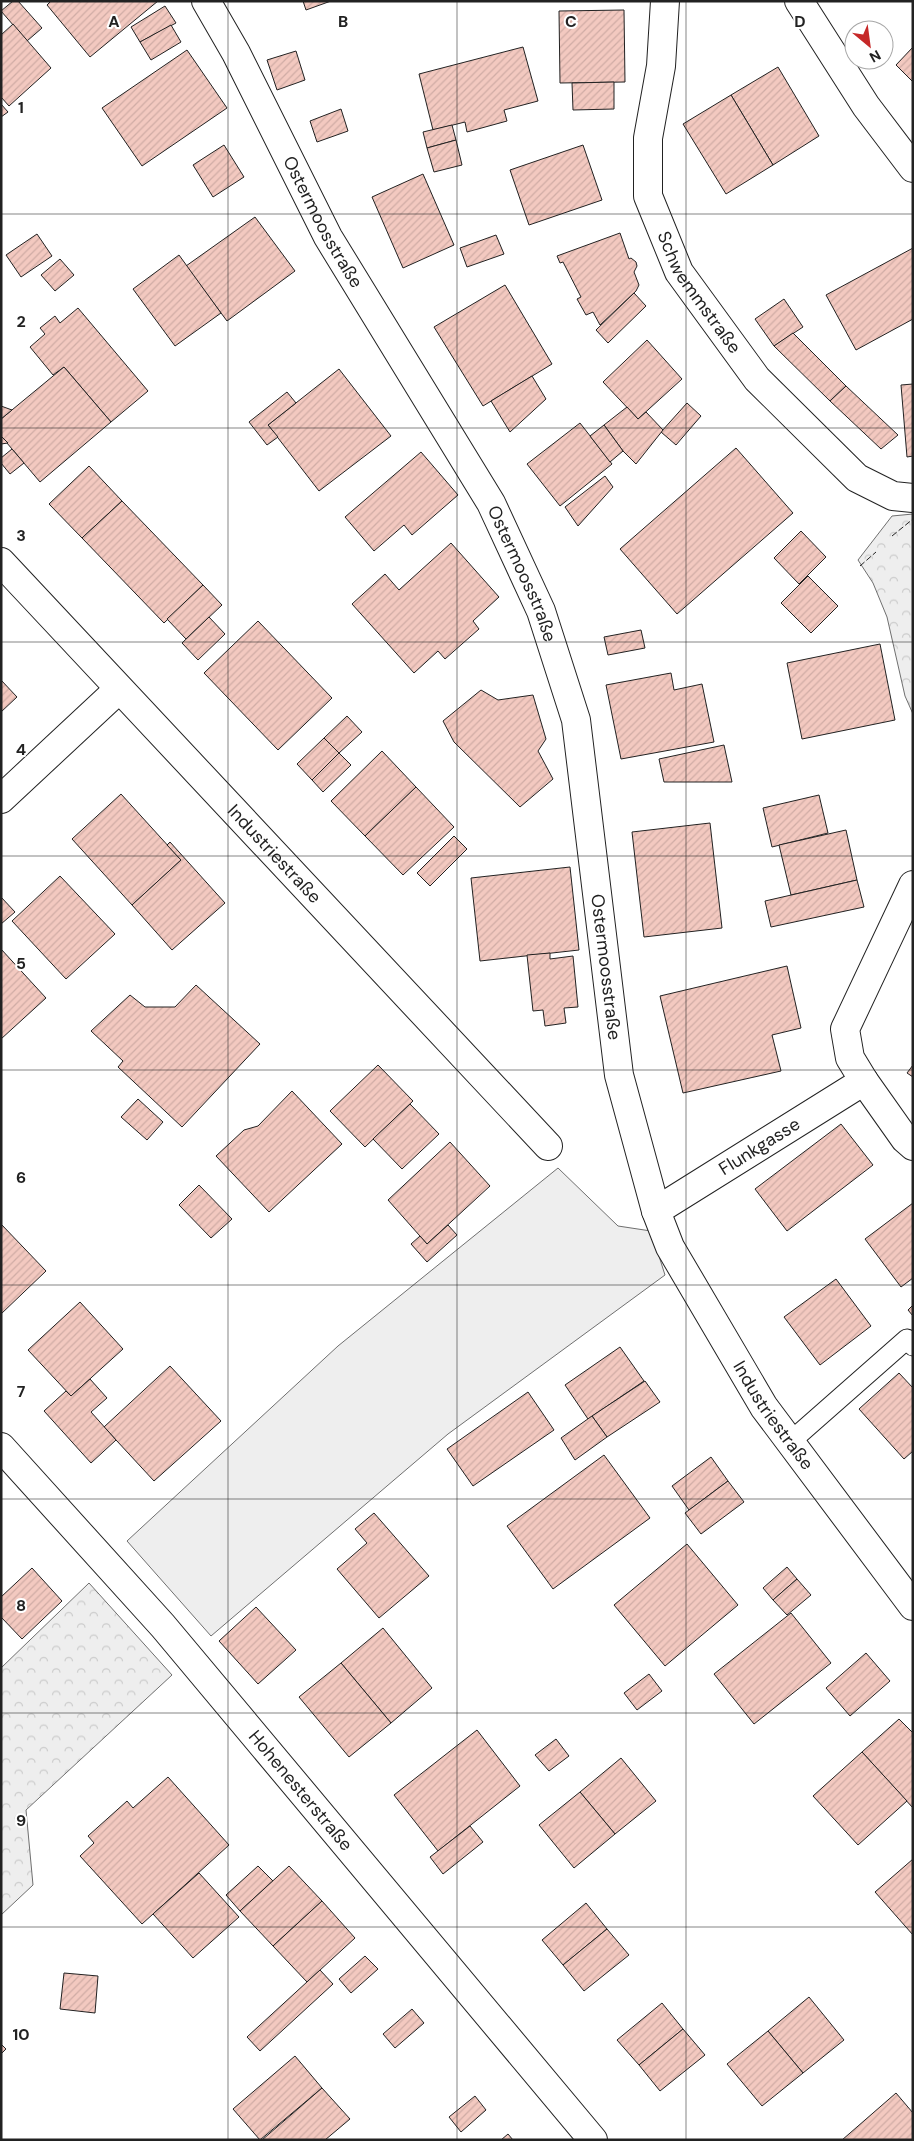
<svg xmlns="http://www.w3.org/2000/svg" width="914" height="2141" font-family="'DM Sans',sans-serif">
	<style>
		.grass { fill: #eee; stroke: #6f6f6f }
		.park { fill: url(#park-crowns); stroke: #6f6f6f }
		.building { fill: url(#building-hatch); stroke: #222 }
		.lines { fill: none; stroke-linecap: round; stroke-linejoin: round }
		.lane-casing { stroke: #222; stroke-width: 21 }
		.street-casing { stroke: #222; stroke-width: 30 }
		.lane { stroke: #fff; stroke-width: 19 }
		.street { stroke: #fff; stroke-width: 28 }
		.fence { stroke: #222; stroke-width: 1; stroke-dasharray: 6 2.5; stroke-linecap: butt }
		.grid { fill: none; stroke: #222; stroke-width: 1; stroke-opacity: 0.55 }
		.labels { text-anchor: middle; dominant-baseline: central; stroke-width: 4; stroke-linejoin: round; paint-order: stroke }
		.street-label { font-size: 18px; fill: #222; stroke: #fff }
		.grid-label { font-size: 16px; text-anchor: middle; font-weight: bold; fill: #222; stroke: #fff; stroke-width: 4; stroke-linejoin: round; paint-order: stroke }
	</style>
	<defs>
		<pattern id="park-crowns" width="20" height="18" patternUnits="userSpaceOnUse" patternTransform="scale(1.25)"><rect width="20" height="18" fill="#eee"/><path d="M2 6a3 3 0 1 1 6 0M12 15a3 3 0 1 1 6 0" fill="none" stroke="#ccc"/></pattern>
		<pattern id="building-hatch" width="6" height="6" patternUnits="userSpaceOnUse" patternTransform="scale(1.25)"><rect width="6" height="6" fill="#f3c9c0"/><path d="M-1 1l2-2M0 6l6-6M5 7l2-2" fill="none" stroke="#d0aca5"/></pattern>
	</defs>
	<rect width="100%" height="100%" fill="#fff"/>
	<polygon class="grass" points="558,1168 618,1226 651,1231 665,1275 448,1434 211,1636 127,1541 338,1346"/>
	<g class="park">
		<polygon points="913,514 913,714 905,696 887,617 873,583 858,560 892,516"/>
		<polygon points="89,1583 172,1675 26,1810 33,1885 1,1915 1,1668"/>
	</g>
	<g class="building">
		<polygon points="13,1 18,1 42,28 27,41 1,11"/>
		<polygon points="51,1 158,1 90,57 47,5"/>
		<polygon points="303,1 331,1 306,10"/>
		<polygon points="165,6 176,23 140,42 131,27"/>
		<polygon points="624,10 625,82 560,83 559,11"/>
		<polygon points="13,24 51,68 9,106 1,97 1,35"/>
		<polygon points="171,25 181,42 151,60 140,42"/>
		<polygon points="523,47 538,101 504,110 507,121 467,132 465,122 433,130 419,74"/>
		<polygon points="913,47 913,82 896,65"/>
		<polygon points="187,50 227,108 142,166 102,108"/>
		<polygon points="296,51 305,80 277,90 267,60"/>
		<polygon points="778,67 819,136 773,165 731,95"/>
		<polygon points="614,82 614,109 573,110 572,83"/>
		<polygon points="731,95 773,165 726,194 683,124"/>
		<polygon points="1,104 8,112 1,117"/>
		<polygon points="341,109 348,131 317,142 310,121"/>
		<polygon points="452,125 456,140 427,148 423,132"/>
		<polygon points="456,140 462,165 434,172 427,148"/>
		<polygon points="224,145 244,177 213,197 193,165"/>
		<polygon points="583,145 602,200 529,225 510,170"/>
		<polygon points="423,174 454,245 403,268 372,197"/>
		<polygon points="255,217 295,271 227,321 186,266"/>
		<polygon points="620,233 629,259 631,258 636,262 637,266 634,272 639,285 636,291 600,325 593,312 586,315 577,299 581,297 563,262 560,263 557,256"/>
		<polygon points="37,234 52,256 21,277 6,255"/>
		<polygon points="496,235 504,254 467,267 460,248"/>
		<polygon points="913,248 913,319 856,350 826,295"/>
		<polygon points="179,255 221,313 175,346 133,289"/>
		<polygon points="60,259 74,275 55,291 41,275"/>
		<polygon points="505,285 552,364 483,406 434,327"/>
		<polygon points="634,293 646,306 608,343 596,330"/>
		<polygon points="784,299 803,327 774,346 755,319"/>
		<polygon points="78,308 148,391 111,422 64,367 53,375 30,347 45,334 40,328 55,316 60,323"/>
		<polygon points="793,333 846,386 830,401 774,346"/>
		<polygon points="647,340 682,379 638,419 603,382"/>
		<polygon points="64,367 111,422 40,482 1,436 1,419"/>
		<polygon points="339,369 391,436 319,491 268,425"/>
		<polygon points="532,376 546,399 510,432 491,401"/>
		<polygon points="913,384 913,456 907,457 901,385"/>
		<polygon points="846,386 898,435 881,449 830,401"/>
		<polygon points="287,392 296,403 268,425 278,437 267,445 249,422"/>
		<polygon points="687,403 701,416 676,445 661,432"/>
		<polygon points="1,406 12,410 1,419"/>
		<polygon points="627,407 638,419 646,412 663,430 636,464 623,451 604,425"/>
		<polygon points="580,423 612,464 560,506 527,464"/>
		<polygon points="604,425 623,451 610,462 590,436"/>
		<polygon points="1,436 8,443 1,444"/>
		<polygon points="736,448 793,513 677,614 620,549"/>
		<polygon points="12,449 24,463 10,474 1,463 1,458"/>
		<polygon points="421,452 458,495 412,535 404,525 374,551 345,517"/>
		<polygon points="89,466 122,501 82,538 49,504"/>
		<polygon points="605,476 613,487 578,526 565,507"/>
		<polygon points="122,501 203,585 164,623 82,538"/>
		<polygon points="801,531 826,557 799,584 774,558"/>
		<polygon points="451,543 499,597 473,621 479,629 445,659 438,651 414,673 352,604 385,574 399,590"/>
		<polygon points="808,576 838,606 811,633 781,603"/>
		<polygon points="203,585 222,605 186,639 167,619"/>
		<polygon points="209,617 225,634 198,660 182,643"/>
		<polygon points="258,621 332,698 278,750 204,673"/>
		<polygon points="641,630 645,648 608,655 604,637"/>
		<polygon points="880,644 895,720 802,739 787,663"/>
		<polygon points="671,673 674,690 702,684 714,742 621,759 606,685"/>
		<polygon points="1,680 17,697 1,712"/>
		<polygon points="481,690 498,700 533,695 546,739 538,751 553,779 520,807 454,742 443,721"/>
		<polygon points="347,716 362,732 339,753 324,738"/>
		<polygon points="324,738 339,753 312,780 297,764"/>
		<polygon points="724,745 732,782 664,782 659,759"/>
		<polygon points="382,751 416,787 365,836 331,801"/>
		<polygon points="339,753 351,765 323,792 312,780"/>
		<polygon points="416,787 454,827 403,875 365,836"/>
		<polygon points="121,794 181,860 132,905 72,839"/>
		<polygon points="819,795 828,833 772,847 763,808"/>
		<polygon points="710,823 722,928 644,937 632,832"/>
		<polygon points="846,830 857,880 791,895 779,845"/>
		<polygon points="454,836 467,849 430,886 417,873"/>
		<polygon points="170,842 225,903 172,950 132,905 181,860 167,845"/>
		<polygon points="570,867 579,950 480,961 471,878"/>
		<polygon points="60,876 115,934 66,979 12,921"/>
		<polygon points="857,880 864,907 771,927 765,901"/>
		<polygon points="1,897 15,912 1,924"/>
		<polygon points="1,949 46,998 1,1039"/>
		<polygon points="550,953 550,959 573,956 578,1007 564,1008 566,1023 545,1026 543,1010 533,1011 527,955"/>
		<polygon points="787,966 801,1028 772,1035 781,1071 683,1093 660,996"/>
		<polygon points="196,985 260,1044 182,1127 118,1067 123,1061 91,1031 130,995 145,1007 175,1007"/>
		<polygon points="378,1065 413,1101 365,1147 330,1111"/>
		<polygon points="913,1065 913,1077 907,1073"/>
		<polygon points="292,1091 342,1144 269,1212 216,1156 244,1130 258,1126"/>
		<polygon points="138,1099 163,1122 147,1140 121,1117"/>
		<polygon points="410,1104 439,1134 402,1169 373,1139"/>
		<polygon points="841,1124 873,1165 787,1231 755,1189"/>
		<polygon points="450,1142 490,1186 427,1244 388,1200"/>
		<polygon points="199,1185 232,1219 211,1238 179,1205"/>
		<polygon points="913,1203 913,1278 901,1287 865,1239"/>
		<polygon points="1,1224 46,1271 1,1314"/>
		<polygon points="448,1225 457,1235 427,1262 411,1244 420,1236 427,1244"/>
		<polygon points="836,1279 871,1326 820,1365 784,1317"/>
		<polygon points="80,1302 123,1349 71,1396 28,1350"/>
		<polygon points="913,1305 913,1316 908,1310"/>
		<polygon points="620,1347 644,1381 588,1419 565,1385"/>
		<polygon points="170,1366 221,1421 154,1481 104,1427"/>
		<polygon points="899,1373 913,1388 913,1451 904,1459 859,1409"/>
		<polygon points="90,1379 107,1398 91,1412 116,1440 91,1463 44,1411 66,1391 71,1396"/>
		<polygon points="645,1381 660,1402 607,1437 592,1416"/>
		<polygon points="528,1392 554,1430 473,1486 447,1449"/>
		<polygon points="592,1416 607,1437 575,1460 561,1438"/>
		<polygon points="604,1455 650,1518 553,1589 507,1526"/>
		<polygon points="711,1457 728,1481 689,1510 672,1486"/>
		<polygon points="728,1481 744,1502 701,1534 685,1513"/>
		<polygon points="374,1513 429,1576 379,1618 337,1569 367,1543 355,1529"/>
		<polygon points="687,1544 738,1605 665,1666 614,1605"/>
		<polygon points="787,1567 797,1579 773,1600 763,1588"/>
		<polygon points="32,1568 62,1601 22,1639 1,1617 1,1597"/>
		<polygon points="797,1579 811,1595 787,1615 773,1600"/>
		<polygon points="256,1607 296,1650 258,1684 219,1641"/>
		<polygon points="791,1613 831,1663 754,1724 714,1674"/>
		<polygon points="383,1628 432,1688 391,1723 341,1663"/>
		<polygon points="866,1653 890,1681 850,1716 826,1688"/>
		<polygon points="341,1663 391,1723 349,1757 299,1697"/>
		<polygon points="649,1674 662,1691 637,1710 624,1693"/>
		<polygon points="899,1719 913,1733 913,1808 862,1752"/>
		<polygon points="477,1730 520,1786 438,1851 394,1795"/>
		<polygon points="556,1739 569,1756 549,1771 535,1755"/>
		<polygon points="862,1752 907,1801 858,1845 813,1796"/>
		<polygon points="621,1758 656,1801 615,1834 580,1792"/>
		<polygon points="168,1777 229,1845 142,1924 80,1856 94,1843 88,1836 127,1801 133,1808"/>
		<polygon points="580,1792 615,1834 574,1868 539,1825"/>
		<polygon points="470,1826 483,1842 443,1874 430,1857"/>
		<polygon points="913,1859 913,1935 875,1892"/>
		<polygon points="258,1866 273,1881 240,1911 226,1895"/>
		<polygon points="289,1866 322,1901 273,1946 240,1911"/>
		<polygon points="199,1873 239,1917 193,1958 153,1914"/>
		<polygon points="322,1901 355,1938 307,1982 273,1946"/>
		<polygon points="586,1903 607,1929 563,1965 542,1940"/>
		<polygon points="607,1929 629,1955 584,1991 563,1965"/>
		<polygon points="365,1956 378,1969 351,1993 339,1979"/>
		<polygon points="320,1970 333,1984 260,2051 247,2037"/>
		<polygon points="64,1973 98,1976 95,2013 60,2009"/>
		<polygon points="809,1997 844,2040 803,2073 768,2031"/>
		<polygon points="662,2003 683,2029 639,2065 617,2040"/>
		<polygon points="412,2009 424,2023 395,2048 383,2034"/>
		<polygon points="683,2029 705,2055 660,2091 639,2065"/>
		<polygon points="768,2031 803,2073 762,2106 727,2064"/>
		<polygon points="1,2044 6,2049 1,2054"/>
		<polygon points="295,2056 322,2088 260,2140 233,2109"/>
		<polygon points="322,2088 350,2119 325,2140 262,2140"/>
		<polygon points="896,2093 913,2113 913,2140 842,2140"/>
		<polygon points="475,2096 486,2110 461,2132 449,2117"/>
		<polygon points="508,2134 513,2140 501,2140"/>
	</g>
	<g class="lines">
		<g class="lane-casing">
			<polyline id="lane" points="790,1442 907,1339 913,1346"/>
		</g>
		<g class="street-casing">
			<g id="street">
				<path id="s1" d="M206 1 236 53 328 237 491 503 541 611 576 720 619 1075 656 1211 670 1247 764 1407 913 1606"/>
				<path id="s2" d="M665 1 661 66 648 138V196L679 272 757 379 857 478 893 496 913 498"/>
				<polyline points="799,1 866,106 913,168"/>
				<path id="s3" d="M1 562 548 1146"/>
				<polyline points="1,799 119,689"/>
				<polyline points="864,1081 905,1139 913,1146"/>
				<path id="s4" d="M656 1211 864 1081 850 1058 845 1029 913 885"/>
				<path id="s5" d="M1 1447 163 1626 593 2140"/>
			</g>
		</g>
		<use href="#lane" class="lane"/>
		<use href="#street" class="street"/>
		<g class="fence">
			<polyline points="892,536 913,519"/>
			<polyline points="860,566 876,552"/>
		</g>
	</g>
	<path class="grid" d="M228 1V2140M457 1V2140M686 1V2140M1 214H913M1 428H913M1 642H913M1 856H913M1 1070H913M1 1285H913M1 1499H913M1 1713H913M1 1927H913"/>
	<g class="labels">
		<g class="street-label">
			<text stroke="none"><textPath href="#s1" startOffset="250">Ostermoosstraße</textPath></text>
			<text stroke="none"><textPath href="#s2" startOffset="306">Schwemmstraße</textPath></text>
			<text stroke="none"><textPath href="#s1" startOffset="655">Ostermoosstraße</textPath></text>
			<text stroke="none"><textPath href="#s3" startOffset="400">Industriestraße</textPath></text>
			<text stroke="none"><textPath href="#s1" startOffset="1060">Ostermoosstraße</textPath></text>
			<text stroke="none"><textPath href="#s4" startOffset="122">Flunkgasse</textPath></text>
			<text stroke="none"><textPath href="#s1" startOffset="1546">Industriestraße</textPath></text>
			<text stroke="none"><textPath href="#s5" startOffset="456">Hohenesterstraße</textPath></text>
		</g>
	</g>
	<g class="grid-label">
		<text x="114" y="27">A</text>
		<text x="343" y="27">B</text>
		<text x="571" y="27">C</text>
		<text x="800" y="27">D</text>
		<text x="21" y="113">1</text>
		<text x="21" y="327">2</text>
		<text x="21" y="541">3</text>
		<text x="21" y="755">4</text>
		<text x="21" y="969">5</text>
		<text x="21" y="1183">6</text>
		<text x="21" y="1397">7</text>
		<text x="21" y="1611">8</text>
		<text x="21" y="1826">9</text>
		<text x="21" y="2040">10</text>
	</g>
	<rect width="914" height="2141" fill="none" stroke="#222222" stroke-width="5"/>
	<g transform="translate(869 45) rotate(151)"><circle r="24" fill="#ffffff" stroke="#a7a7a7"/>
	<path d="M0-4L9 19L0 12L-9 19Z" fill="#c62828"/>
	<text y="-8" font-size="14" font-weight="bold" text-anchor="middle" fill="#222222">N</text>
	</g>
</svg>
